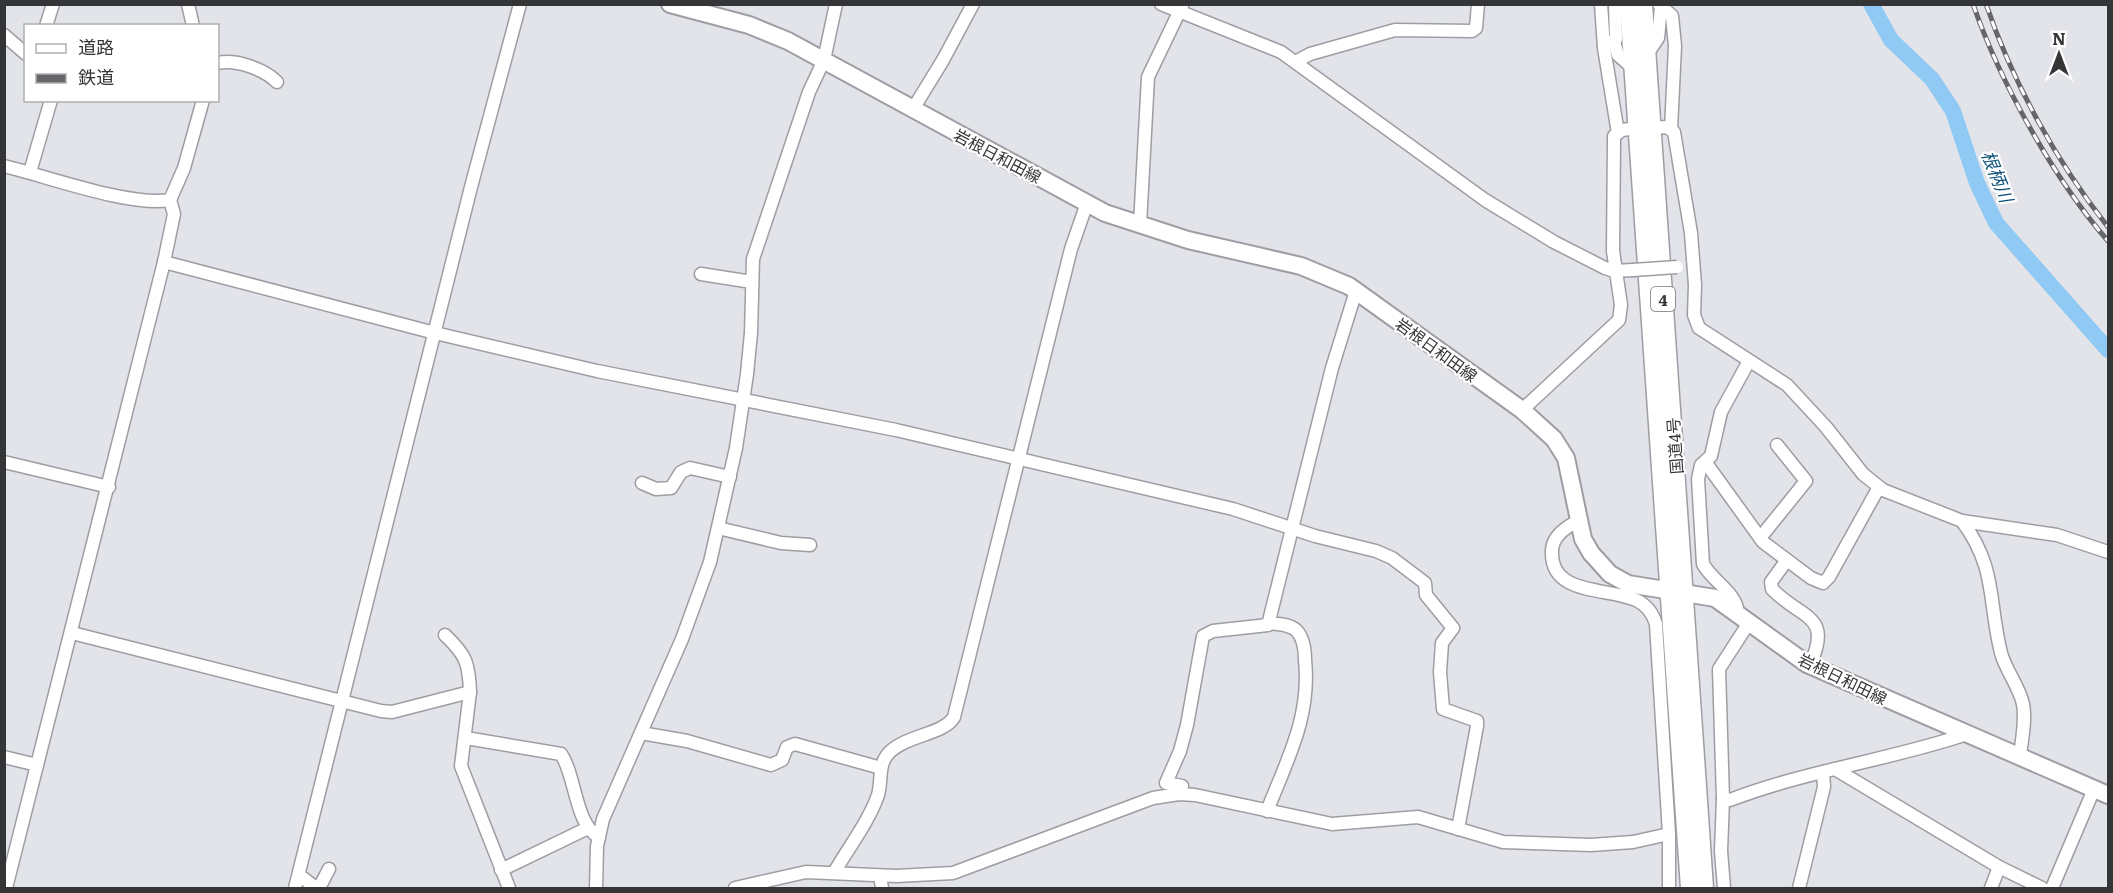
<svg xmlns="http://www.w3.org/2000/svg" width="2113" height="893" font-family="Literata,'Noto Sans JP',serif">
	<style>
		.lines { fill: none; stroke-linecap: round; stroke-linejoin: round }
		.river { stroke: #8fc9f4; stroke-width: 16 }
		.minor-casing { stroke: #9d9ea3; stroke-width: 15 }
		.major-casing { stroke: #9d9ea3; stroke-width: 20 }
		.highway-casing { stroke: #9d9ea3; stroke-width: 21 }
		.minor { stroke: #fff; stroke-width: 12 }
		.major { stroke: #fff; stroke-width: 16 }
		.highway { stroke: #fff; stroke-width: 18 }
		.rail-casing { stroke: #656669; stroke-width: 5 }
		.rail { stroke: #fff; stroke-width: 3; stroke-dasharray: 9; stroke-linecap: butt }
		.minor-bridge-casing { stroke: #9d9ea3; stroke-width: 15; stroke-linecap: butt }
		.minor-bridge { stroke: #fff; stroke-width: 12 }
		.labels { text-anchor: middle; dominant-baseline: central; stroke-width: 4.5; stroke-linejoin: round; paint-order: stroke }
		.shield { fill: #fff; stroke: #717273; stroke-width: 1.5 }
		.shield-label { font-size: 15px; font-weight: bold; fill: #343537 }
		.street-label { font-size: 16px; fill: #343537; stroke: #fff }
		.water-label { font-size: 18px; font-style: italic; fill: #0d537a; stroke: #fff }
	</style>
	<rect width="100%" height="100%" fill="#e3e4e9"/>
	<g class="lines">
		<polyline class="river" points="1871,4 1891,40 1932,79 1953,111 1977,183 1996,223 2108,350"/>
		<g class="minor-casing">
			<g id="minor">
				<polyline points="188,4 193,26"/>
				<polyline points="1161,4 1281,52 1485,200 1554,242 1605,268 1614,271 1633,270"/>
				<polyline points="1601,4 1604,48 1618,133"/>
				<polyline points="1659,4 1672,16 1675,46 1671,129"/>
				<polyline points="46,26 53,4"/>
				<polyline points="4,35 26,54"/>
				<polyline points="1614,42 1618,55 1633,68"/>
				<polyline points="1604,46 1616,39 1615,4"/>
				<polyline points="1646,56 1658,38 1661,7"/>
				<polyline points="1297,61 1310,54 1395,30 1472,31 1476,28 1478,4"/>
				<path d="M218 63C236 59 264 69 277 82"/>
				<polyline points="913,109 943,60 973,4"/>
				<polyline points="1651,128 1667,127 1674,132 1691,233 1695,285 1694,315 1699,328 1787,385 1826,427 1863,474 1883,490 1962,521 2057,535 2108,552"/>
				<path d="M4 166C46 176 130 207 170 200L184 168 203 100"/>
				<polyline points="30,172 51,100"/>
				<polyline points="1140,225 1148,77 1182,6"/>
				<polyline points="164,262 435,333 597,371 896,430 1233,509 1315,536 1376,551 1392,558 1425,583 1426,595 1453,628 1442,643 1440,672 1443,709 1477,721 1477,726 1458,829"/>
				<polyline points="701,274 752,282"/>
				<polyline points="1522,410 1619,320 1621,305 1613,251 1614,141 1614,136 1622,130 1637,128"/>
				<polyline points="4,462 109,487"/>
				<polyline points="1706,463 1763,542 1811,578 1823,583 1829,577 1879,487"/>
				<polyline points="642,483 656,489 671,488 681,472 690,468 730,477"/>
				<path d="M1578 521C1566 527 1552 536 1552 551 1550 596 1607 587 1636 600 1647 605 1653 614 1656 624L1669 834V888"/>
				<path d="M1962 521C1997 568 1988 601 2001 653 2006 671 2019 686 2023 704 2026 720 2022 739 2020 755"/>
				<polyline points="718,528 781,543 810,545"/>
				<polyline points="1760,538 1806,481 1777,445"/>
				<path d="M1787 560 1771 582 1772 589C1802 620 1833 614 1810 665"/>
				<path d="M1738 613C1736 592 1713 582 1703 564L1698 479 1701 465 1711 456 1721 412 1749 361"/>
				<polyline points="72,633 381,711 392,712 470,692 461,766 509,888"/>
				<path d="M445 635C466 655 469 663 470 692"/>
				<polyline points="641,733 687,741 771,765 782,760 787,747 795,744 881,768"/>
				<path d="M466 738 561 754C576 776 575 825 599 837"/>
				<polyline points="4,757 37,765"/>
				<polyline points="1835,769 1999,867 2042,888"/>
				<polyline points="1179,794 1182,786 1166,783 1180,751 1187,725 1203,636 1213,631 1268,625 1332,368 1356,291"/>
				<path d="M1723 799 1730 800C1808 770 1891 760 1970 733"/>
				<path d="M1267 811C1287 760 1311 717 1305 660 1305 650 1303 637 1296 630 1289 624 1278 624 1269 623"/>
				<polyline points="501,870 588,828"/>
				<path d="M835 871C849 847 869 821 878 795 882 781 878 767 887 755 903 735 944 735 954 717L1071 249 1087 203"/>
				<polyline points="299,875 316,888"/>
				<polyline points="880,876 882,888"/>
				<polyline points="6,888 164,262 174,214 170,200"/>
				<polyline points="295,888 471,187 520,4"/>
				<polyline points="319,888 329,869"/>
				<polyline points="596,888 597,846 603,819 682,639 710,562 736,448 747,374 751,333 753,259 809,92 824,60 836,4"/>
				<polyline points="735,888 806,872 896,876 953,873 1153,798 1179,794 1195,795 1332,824 1418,817 1503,842 1591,845 1633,842 1669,834"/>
				<polyline points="1724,888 1721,851 1723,799 1719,669 1750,621"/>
				<polyline points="1799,888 1824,787 1823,772"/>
				<polyline points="1991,888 1999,867"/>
				<polyline points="2052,888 2094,789"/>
			</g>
		</g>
		<g class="major-casing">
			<polyline id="major" points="670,4 749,25 788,41 1105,213 1188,240 1301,266 1349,286 1522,410 1554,439 1566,458 1583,539 1591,553 1610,574 1628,584 1715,598 1807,664 2108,795"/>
		</g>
		<g class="highway-casing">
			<g id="highway">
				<polyline points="1629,4 1690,888"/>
				<polyline points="1643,4 1704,888"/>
			</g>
		</g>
		<use href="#minor" class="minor"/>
		<use href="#major" class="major"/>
		<use href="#highway" class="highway"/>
		<g class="rail-casing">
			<g id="rail">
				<path d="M1973 4C2000 82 2054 179 2108 241"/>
				<path d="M1986 4C2013 83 2056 161 2108 227"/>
			</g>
		</g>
		<use href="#rail" class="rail"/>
		<g class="minor-bridge-casing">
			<polyline id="minor-bridge" points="1633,270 1677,267"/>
		</g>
		<use href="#minor-bridge" class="minor-bridge"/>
	</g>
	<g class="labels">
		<rect class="shield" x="1651" y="287" width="24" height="24" rx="4.5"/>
		<g class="shield-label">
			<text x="1663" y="299">4</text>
		</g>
		<g class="street-label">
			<text transform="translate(998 155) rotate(28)">岩根日和田線</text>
			<text transform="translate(1437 349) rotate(36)">岩根日和田線</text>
			<text transform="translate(1674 446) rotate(-94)">国道4号</text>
			<text transform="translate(1843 678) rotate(26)">岩根日和田線</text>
		</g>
		<g class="water-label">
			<text transform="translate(1998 176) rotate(68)">根柄川</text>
		</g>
	</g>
	<rect width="2113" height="893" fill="none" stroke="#343537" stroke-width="12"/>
	<rect x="24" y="24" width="195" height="78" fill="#ffffff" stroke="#aeaeaf" stroke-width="1.5"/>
	<rect x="36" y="44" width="30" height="9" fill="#ffffff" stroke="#aeaeaf" stroke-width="1.5"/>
	<text x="78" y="54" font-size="18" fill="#343537">道路</text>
	<rect x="36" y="74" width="30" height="9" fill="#656669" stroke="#aeaeaf" stroke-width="1.5"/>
	<text x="78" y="84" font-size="18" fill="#343537">鉄道</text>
	<g transform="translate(2059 54)" stroke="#ffffff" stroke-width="4.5" paint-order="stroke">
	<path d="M0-4.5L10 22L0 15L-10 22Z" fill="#343537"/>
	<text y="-9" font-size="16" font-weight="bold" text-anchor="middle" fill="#343537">N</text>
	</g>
</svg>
